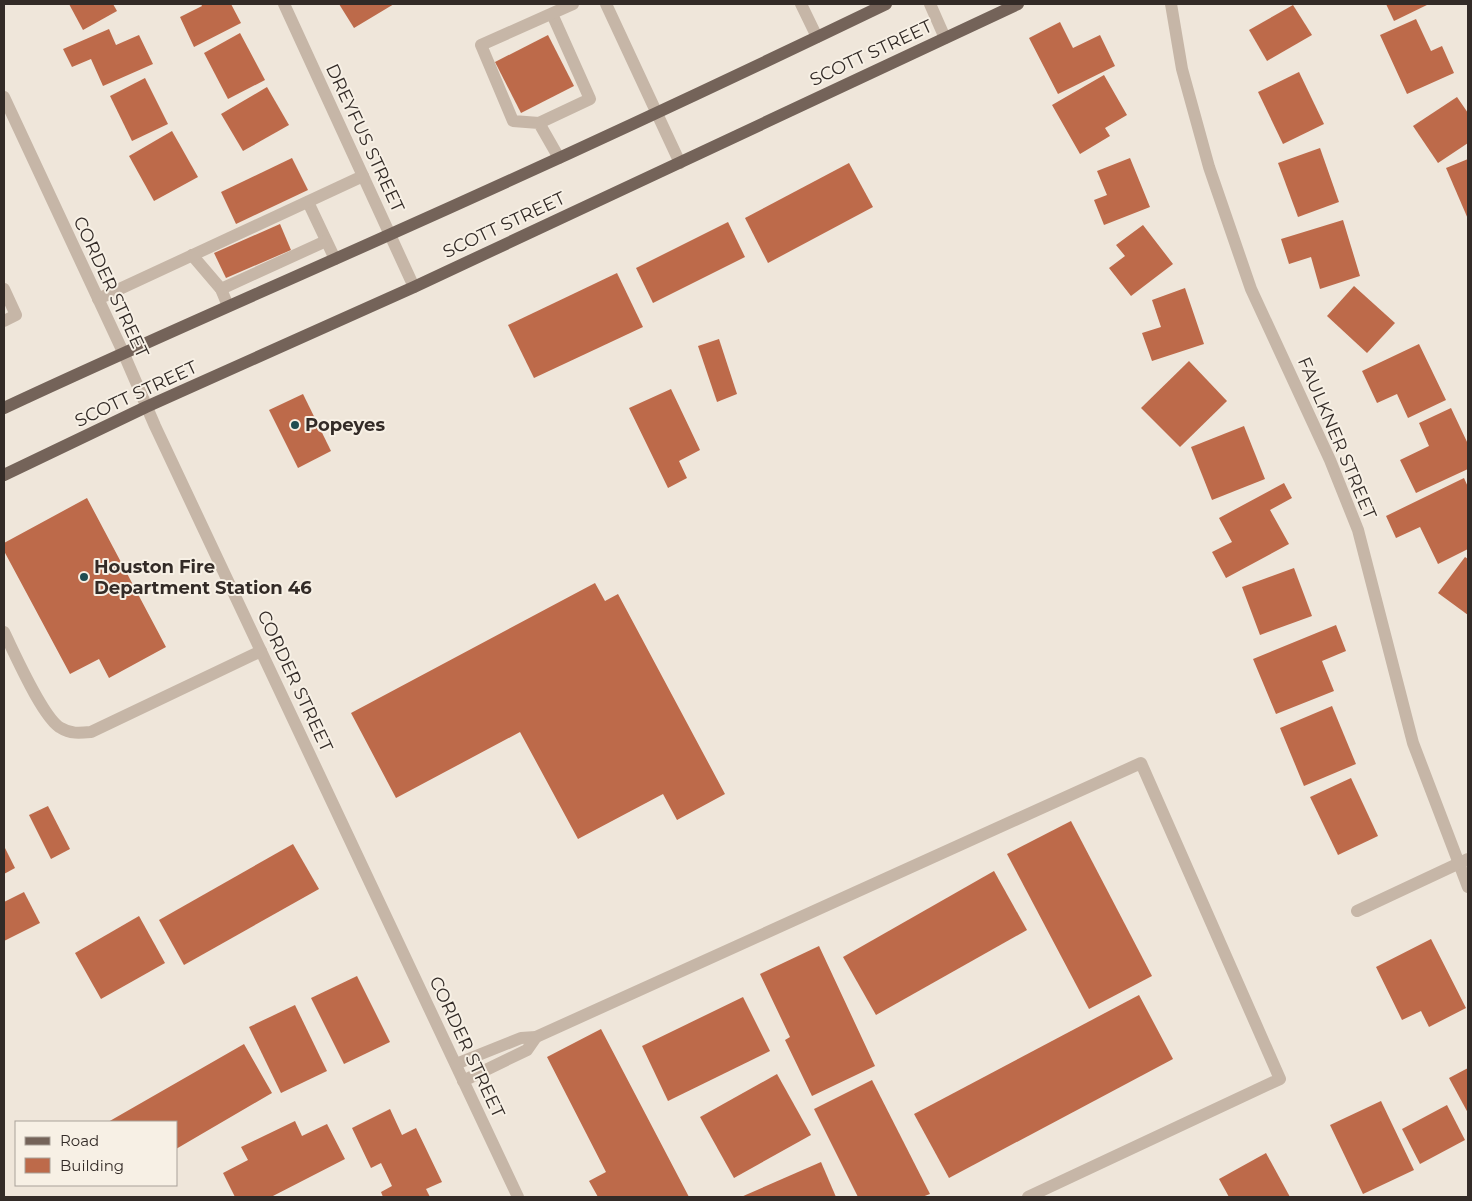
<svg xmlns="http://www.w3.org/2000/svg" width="1472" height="1201" font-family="Montserrat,sans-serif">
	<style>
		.building { fill: #bd6a4a }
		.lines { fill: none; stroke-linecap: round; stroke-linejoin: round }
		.minor { stroke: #c6b6a7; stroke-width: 12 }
		.major { stroke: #746359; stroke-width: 12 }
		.poi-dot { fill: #1f4c51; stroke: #f7f0e5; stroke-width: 2 }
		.labels { text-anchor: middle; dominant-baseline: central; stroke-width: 4; stroke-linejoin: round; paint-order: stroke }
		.street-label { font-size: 18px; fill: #332b27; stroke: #f7f0e5 }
		.poi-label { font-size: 18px; font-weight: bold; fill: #332b27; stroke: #f7f0e5; text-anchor: start }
	</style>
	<rect width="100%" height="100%" fill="#efe6da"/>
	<g class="building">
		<polygon points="69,4 113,4 117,11 83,30"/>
		<polygon points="201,4 231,4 241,23 194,47 180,17 202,6"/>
		<polygon points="339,4 394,4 354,28"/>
		<polygon points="1386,4 1429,4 1394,21"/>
		<polygon points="1293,5 1312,35 1267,61 1249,30"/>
		<polygon points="1416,19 1431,51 1442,46 1454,73 1407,94 1380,35"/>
		<polygon points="1060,22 1073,48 1100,35 1115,66 1058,94 1029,38"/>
		<polygon points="109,29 116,45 139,35 153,64 103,86 91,59 72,67 63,49"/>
		<polygon points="240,33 265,80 228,99 204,53"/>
		<polygon points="548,35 574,86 521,113 495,62"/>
		<polygon points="1299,72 1324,124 1283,144 1258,92"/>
		<polygon points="1104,75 1127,115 1105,128 1110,136 1080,154 1052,105"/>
		<polygon points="145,78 168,124 132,141 110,96"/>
		<polygon points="267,87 289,125 243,151 221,114"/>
		<polygon points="1457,97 1468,113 1468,143 1438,163 1413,126"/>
		<polygon points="172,131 198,177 154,201 129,156"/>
		<polygon points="1320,148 1339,202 1298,217 1278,163"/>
		<polygon points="292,158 308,190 236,224 221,192"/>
		<polygon points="1130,158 1150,207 1104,225 1094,200 1107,195 1097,171"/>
		<polygon points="1468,159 1468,219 1446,168"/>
		<polygon points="849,163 873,207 768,263 745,218"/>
		<polygon points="1343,220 1360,276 1320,289 1311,257 1289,264 1281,239"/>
		<polygon points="728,222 745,257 653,303 636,268"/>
		<polygon points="280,224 291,250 226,278 214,253"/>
		<polygon points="1143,225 1173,264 1131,296 1109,268 1125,256 1116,245"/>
		<polygon points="617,273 643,327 534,378 508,325"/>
		<polygon points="1354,286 1395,323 1367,353 1327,316"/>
		<polygon points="1185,288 1204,344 1152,361 1142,333 1161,327 1152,300"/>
		<polygon points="719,339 737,394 717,402 698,346"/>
		<polygon points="1419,344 1446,400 1408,418 1397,394 1377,403 1362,371"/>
		<polygon points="1189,361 1227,401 1180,447 1141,408"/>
		<polygon points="671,389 700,450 679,461 687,478 668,488 629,408"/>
		<polygon points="303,394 331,451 298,468 269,410"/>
		<polygon points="1451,408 1468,444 1468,469 1416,493 1400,460 1429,446 1419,423"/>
		<polygon points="1244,426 1265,479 1212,500 1191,447"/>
		<polygon points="1464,478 1468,487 1468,549 1438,564 1420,527 1396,538 1386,516"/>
		<polygon points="1284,483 1292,498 1270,510 1289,544 1226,578 1212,552 1232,542 1219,518"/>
		<polygon points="87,498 166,647 109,678 99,659 70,674 4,551 4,543"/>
		<polygon points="1465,557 1468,559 1468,615 1438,593"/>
		<polygon points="1294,568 1312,616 1260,635 1242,587"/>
		<polygon points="595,583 605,601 618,594 725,794 677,820 663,794 578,839 520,732 396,798 351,713"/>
		<polygon points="1336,625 1346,651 1322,661 1334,691 1276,714 1253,659"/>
		<polygon points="1332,706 1356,764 1304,786 1280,728"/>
		<polygon points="1351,778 1378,836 1338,855 1310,797"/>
		<polygon points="48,806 70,849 51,859 29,815"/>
		<polygon points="1071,821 1152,976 1089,1009 1007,854"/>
		<polygon points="293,844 319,889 184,965 159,920"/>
		<polygon points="4,846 15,868 4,874"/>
		<polygon points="994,871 1027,930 876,1015 843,957"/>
		<polygon points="24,892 40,923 4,941 4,902"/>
		<polygon points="139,916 165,963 101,999 75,953"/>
		<polygon points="1431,939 1466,1008 1429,1027 1421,1011 1402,1020 1376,967"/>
		<polygon points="819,946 875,1066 812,1096 785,1040 790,1037 760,974"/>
		<polygon points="357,976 390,1042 344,1064 311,998"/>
		<polygon points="1139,995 1173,1059 949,1178 914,1114"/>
		<polygon points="743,997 770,1051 668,1101 642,1046"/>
		<polygon points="295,1005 327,1071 281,1093 249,1027"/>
		<polygon points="601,1029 689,1197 598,1197 589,1181 606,1172 547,1057"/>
		<polygon points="244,1044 272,1093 176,1149 176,1122 108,1122"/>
		<polygon points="1468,1068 1468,1113 1449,1078"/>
		<polygon points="777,1074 811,1135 734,1178 700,1117"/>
		<polygon points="872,1080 930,1194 922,1197 858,1197 814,1109"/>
		<polygon points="1381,1101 1414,1170 1363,1194 1330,1125"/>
		<polygon points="1447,1105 1465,1140 1420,1164 1402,1129"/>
		<polygon points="390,1109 402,1135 416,1128 442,1182 426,1189 430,1197 383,1197 381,1192 392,1186 381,1163 371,1168 352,1128"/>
		<polygon points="295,1121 302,1136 327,1124 345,1159 271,1197 235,1197 223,1173 248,1160 241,1147"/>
		<polygon points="1266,1153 1290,1197 1229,1197 1219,1179"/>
		<polygon points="821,1162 836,1197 741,1197"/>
	</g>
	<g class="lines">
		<g class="minor">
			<polyline points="284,4 414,287"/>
			<polyline points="606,4 680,163"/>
			<polyline points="801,4 817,37"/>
			<polyline points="930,4 945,38"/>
			<polyline points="1171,4 1182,69 1209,167 1251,289 1330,460 1358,530 1413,743 1468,887"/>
			<polyline points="4,97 123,352 155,426 518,1197"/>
			<polyline points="539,123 590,99 552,14"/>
			<polyline points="559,158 539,123 513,121 481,45 573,4"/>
			<polyline points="308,202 335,259"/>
			<polyline points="192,255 221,289 228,306"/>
			<polyline points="4,289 16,315 4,321"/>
			<polyline points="221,289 326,241"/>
			<polyline points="98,299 363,176"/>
			<path d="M4 632C14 652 43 719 61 728 70 734 80 733 91 732L261 651"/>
			<polyline points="1357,911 1468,859"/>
			<polyline points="456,1064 521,1038 536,1037 1141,763 1280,1079 1028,1197"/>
			<polyline points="463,1081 527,1050 536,1037"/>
		</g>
		<g class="major">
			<path d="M4 408C132 348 262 292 391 234 557 160 722 83 886 4"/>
			<polyline points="4,475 146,407 414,287 1018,4"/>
		</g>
	</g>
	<g class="poi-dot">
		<circle cx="295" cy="425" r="5"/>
		<circle cx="84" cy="577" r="5"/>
	</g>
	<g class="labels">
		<g class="street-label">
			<text transform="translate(871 53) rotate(-25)">SCOTT STREET</text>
			<text transform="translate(365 138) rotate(65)">DREYFUS STREET</text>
			<text transform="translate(504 225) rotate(-25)">SCOTT STREET</text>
			<text transform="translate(111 287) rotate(65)">CORDER STREET</text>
			<text transform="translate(136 394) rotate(-25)">SCOTT STREET</text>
			<text transform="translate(1337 438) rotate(67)">FAULKNER STREET</text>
			<text transform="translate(295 681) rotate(65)">CORDER STREET</text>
			<text transform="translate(467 1047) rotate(65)">CORDER STREET</text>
		</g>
		<g class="poi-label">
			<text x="305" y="425">Popeyes</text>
			<text x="94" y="567">Houston Fire<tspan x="94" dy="21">Department Station 46</tspan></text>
		</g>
	</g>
	<rect width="1472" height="1201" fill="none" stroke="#332b27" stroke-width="10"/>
	<rect x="15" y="1121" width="162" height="65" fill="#f7f0e5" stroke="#a9a199"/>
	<rect x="25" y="1137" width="25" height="8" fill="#746359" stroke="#a9a199"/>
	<text x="60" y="1146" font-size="15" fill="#332b27">Road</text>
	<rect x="25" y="1158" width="25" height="15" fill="#bd6a4a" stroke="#a9a199"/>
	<text x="60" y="1171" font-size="15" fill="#332b27">Building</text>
</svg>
